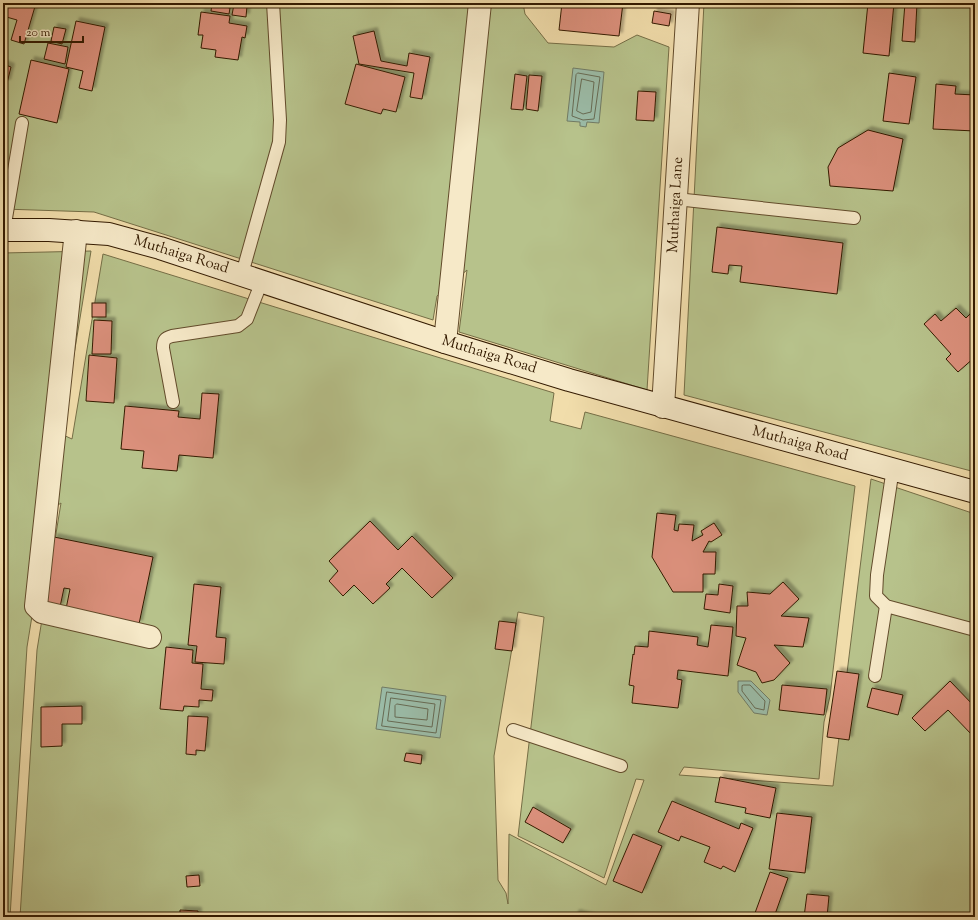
<svg xmlns="http://www.w3.org/2000/svg" width="978" height="920" font-family="'Sorts Mill Goudy',serif">
	<style>
		.green { fill: #b7c28b; stroke: #756e46; fill-rule: evenodd }
		.water { fill: #9bbca8; stroke: #717b65 }
		.lines { fill: none; stroke-linecap: round; stroke-linejoin: round }
		.shore { stroke: #676b54; stroke-width: 1 }
		.building { fill: #db907b; stroke: #331a00; filter: url(#shadow) }
		.lane-casing { stroke: #624b2b; stroke-width: 14 }
		.street-casing { stroke: #624b2b; stroke-width: 24 }
		.secondary-casing { stroke: #331a00; stroke-width: 24 }
		.lane { stroke: #f6e9c8; stroke-width: 12 }
		.street { stroke: #f6e9c8; stroke-width: 22 }
		.secondary { stroke: #f6e9c8; stroke-width: 22 }
		.labels { text-anchor: middle; dominant-baseline: central; stroke-width: 3.5; stroke-linejoin: round; paint-order: stroke }
		.street-label { font-size: 15px; fill: #331a00; stroke: #f6e9c8 }
	</style>
	<defs>
		<filter id="shadow"><feDropShadow dx="3.5" dy="-3.5" stdDeviation="1" flood-color="#0004"/></filter>
	</defs>
	<rect width="100%" height="100%" fill="#f1ddab"/>
	<filter id="stains"><feTurbulence type="fractalNoise" baseFrequency=".005" numOctaves="4"/><feColorMatrix values="0 0 0 0 .2 0 0 0 0 .09 0 0 0 0 .02 0 0 0 .5 -.17"/></filter>
	<radialGradient id="worn" r=".72"><stop offset=".6" stop-color="#630" stop-opacity="0"/><stop offset="1" stop-color="#630" stop-opacity=".3"/></radialGradient>
	<g class="green">
		<polygon points="3,3 523,3 525,14 548,43 614,47 637,35 669,47 647,390 459,332 467,270 437,296 433,320 94,212 3,209"/>
		<polygon points="704,3 975,3 975,472 684,395"/>
		<path d="M91 251 61 434 72 439 103 254 554 393 550 421 581 429 585 412 855 486 830 696 824 722 819 779 684 767 679 775 833 786 871 479 975 514V917H20L37 650 61 503 49 511 27 647 10 917H3V253ZM518 612 544 617 518 836 604 878 636 779 644 780 606 885 509 834 508 904 506 893 498 880 494 756Z"/>
	</g>
	<g class="water">
		<polygon points="573,68 604,72 599,123 587,122 586,127 580,126 580,122 567,121"/>
		<polygon points="738,681 751,681 770,700 767,715 754,713 738,692"/>
		<polygon points="382,687 446,696 440,738 376,729"/>
	</g>
	<g class="lines">
		<g class="shore">
			<polygon points="578,73 600,77 594,119 583,120 572,116 576,75"/>
			<polygon points="582,79 594,82 591,112 583,114 577,111"/>
			<polygon points="744,685 750,685 765,701 764,710 755,708 742,691 742,686"/>
			<polygon points="387,692 441,700 436,733 382,726"/>
			<polygon points="391,698 435,704 432,727 388,721"/>
			<polygon points="397,704 428,709 427,720 395,717 395,706"/>
		</g>
	</g>
	<g class="building">
		<polygon points="3,3 36,3 24,44 11,40 17,20 3,16"/>
		<polygon points="562,3 623,3 619,36 559,30"/>
		<rect x="669" y="3" width="14" height="3"/>
		<polygon points="733,3 750,3 750,6"/>
		<polygon points="868,3 894,3 889,56 863,53"/>
		<polygon points="905,3 917,3 915,42 902,41"/>
		<polygon points="212,4 230,8 229,14 211,11"/>
		<polygon points="234,4 247,6 246,17 232,15"/>
		<polygon points="654,11 671,14 669,26 652,23"/>
		<polygon points="201,12 230,16 229,23 247,26 245,38 242,37 238,60 215,57 216,50 201,48 203,35 198,35"/>
		<polygon points="76,21 105,27 92,91 79,88 83,71 66,67"/>
		<polygon points="54,27 66,29 62,44 51,41"/>
		<polygon points="374,31 381,61 407,66 409,53 430,57 422,99 410,97 414,73 359,64 353,36"/>
		<polygon points="48,43 68,47 65,64 44,59"/>
		<polygon points="31,60 69,69 57,123 19,114"/>
		<polygon points="3,64 11,67 7,83 3,82"/>
		<polygon points="356,64 405,77 396,112 383,109 381,114 345,104"/>
		<polygon points="889,73 916,77 909,124 883,121"/>
		<polygon points="515,74 527,76 523,110 511,109"/>
		<polygon points="529,75 542,76 538,111 526,109"/>
		<polygon points="936,84 956,86 955,94 975,95 975,131 933,129"/>
		<polygon points="638,91 656,92 654,121 636,120"/>
		<polygon points="868,130 903,139 893,191 830,186 828,167 838,148"/>
		<polygon points="717,227 843,243 837,294 740,282 742,266 729,265 728,274 712,272"/>
		<rect x="92" y="303" width="14" height="14"/>
		<polygon points="956,308 966,318 973,311 975,314 975,357 958,372 946,359 951,354 924,324 935,314 941,321"/>
		<polygon points="94,320 112,321 111,354 92,354"/>
		<polygon points="89,355 117,358 114,403 86,401"/>
		<polygon points="202,393 219,394 213,458 179,455 177,471 142,468 144,451 121,449 125,406 179,411 178,417 200,419"/>
		<polygon points="657,513 676,515 674,530 678,531 679,524 694,525 692,541 703,535 701,531 714,523 722,535 711,542 709,541 703,552 716,552 715,574 703,574 703,592 673,592 652,557"/>
		<polygon points="370,521 398,550 412,536 453,578 432,598 402,568 386,584 390,588 373,604 354,585 343,596 329,581 338,571 329,561"/>
		<polygon points="54,537 153,557 139,624 66,609 70,589 64,588 60,607 40,603"/>
		<polygon points="783,582 799,599 781,616 809,618 803,647 774,645 790,663 774,680 762,683 756,672 737,665 746,638 736,636 737,606 748,606 747,592 770,594"/>
		<polygon points="194,584 221,587 216,637 226,638 224,664 195,662 197,646 188,645"/>
		<polygon points="719,584 733,586 730,613 704,609 706,594 718,595"/>
		<polygon points="499,621 516,623 512,651 495,649"/>
		<polygon points="711,625 733,627 728,676 678,670 677,679 682,680 678,708 632,703 634,686 629,685 633,654 634,655 635,646 648,647 649,631 698,637 697,645 708,647"/>
		<polygon points="166,647 193,650 192,663 203,664 201,689 213,690 212,701 199,700 199,707 184,706 183,711 160,709"/>
		<polygon points="837,671 859,674 849,740 827,737"/>
		<polygon points="950,681 975,707 975,734 973,736 948,710 925,731 912,718"/>
		<polygon points="782,685 827,689 824,715 779,710"/>
		<polygon points="872,688 903,695 898,715 867,707"/>
		<polygon points="82,706 82,724 62,724 62,746 41,747 41,707"/>
		<polygon points="188,716 208,717 205,751 196,750 196,755 186,754"/>
		<polygon points="406,753 422,755 421,764 404,761"/>
		<polygon points="720,777 776,788 770,818 745,813 746,808 715,802"/>
		<polygon points="672,801 739,829 741,823 753,828 735,872 723,866 721,869 704,862 710,847 681,836 679,841 658,832"/>
		<polygon points="533,807 571,829 563,843 525,822"/>
		<polygon points="777,813 812,817 805,873 769,869"/>
		<polygon points="633,834 662,846 642,893 613,881"/>
		<polygon points="770,872 788,878 774,917 767,917 755,913"/>
		<polygon points="199,875 200,886 187,887 186,876"/>
		<polygon points="807,894 829,896 827,917 804,917"/>
		<polygon points="180,910 198,911 198,917 180,917"/>
		<polygon points="576,913 592,917 574,917"/>
	</g>
	<g class="lines">
		<g class="lane-casing">
			<g id="lane">
				<polyline points="676,199 854,218"/>
				<polyline points="4,230 22,123"/>
				<polyline points="242,274 279,142 280,120 273,3"/>
				<path d="M173 402 163 348C163 340 165 338 172 336L238 326 247 319 262 281"/>
				<polyline points="893,468 877,575 876,596 886,606 975,630"/>
				<polyline points="875,676 886,606"/>
				<polyline points="513,730 621,766"/>
			</g>
		</g>
		<g class="street-casing">
			<g id="street">
				<polyline points="76,231 36,606 42,612 150,637"/>
				<polyline points="445,342 480,3"/>
				<polyline points="663,407 688,3"/>
			</g>
		</g>
		<g class="secondary-casing">
			<polyline id="secondary" points="3,230 49,230 109,234 160,248 445,342 569,380 975,492"/>
		</g>
		<use href="#lane" class="lane"/>
		<use href="#street" class="street"/>
		<use href="#secondary" class="secondary"/>
	</g>
	<g class="labels">
		<g class="street-label">
			<text transform="translate(676 205) rotate(-87)">Muthaiga Lane</text>
			<text transform="translate(181 255) rotate(17)">Muthaiga Road</text>
			<text transform="translate(489 355) rotate(17)">Muthaiga Road</text>
			<text transform="translate(800 444) rotate(15)">Muthaiga Road</text>
		</g>
	</g>
	<rect width="978" height="920" fill="none" stroke="#f1ddab" stroke-width="16"/>
	<rect x="4" y="4" width="970" height="912" fill="none" stroke="#331a00" stroke-width="2"/>
	<rect x="8" y="8" width="962" height="904" fill="none" stroke="#331a00"/>
	<path d="M20 36v6h63v-6" fill="none" stroke="#331a00" stroke-width="2"/>
	<text x="26" y="36" font-size="12" fill="#331a00" stroke="#f6e9c8" stroke-width="3" paint-order="stroke">20 m</text>
	<rect width="100%" height="100%" filter="url(#stains)"/>
	<rect width="100%" height="100%" fill="url(#worn)"/>
</svg>
